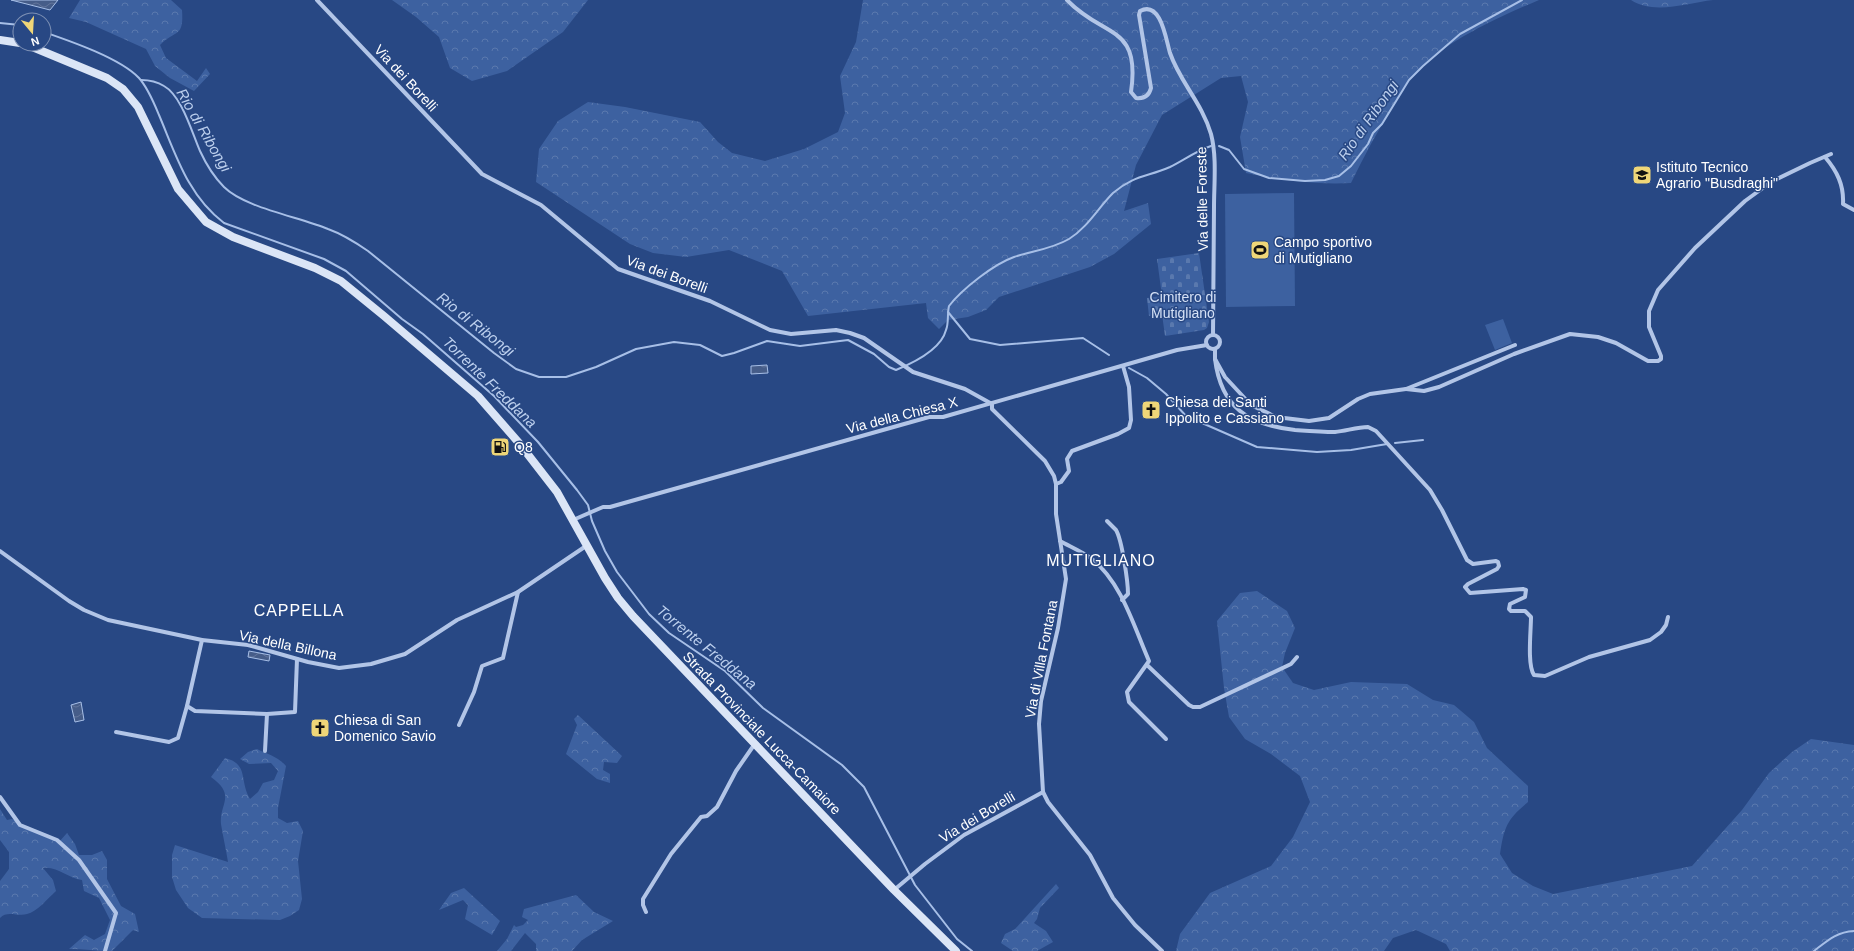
<svg xmlns="http://www.w3.org/2000/svg" width="1854" height="951" font-family="Arial,sans-serif">
	<style>
		.grass { fill: #3d61a0 }
		.forest { fill: url(#forest-crowns) }
		.cemetery { fill: url(#cemetery-stones) }
		.water { fill: url(#water-waves); stroke: #a7bfe7 }
		.lines { fill: none; stroke-linecap: round; stroke-linejoin: round }
		.stream { stroke: #a7bfe7; stroke-width: 2 }
		.minor { stroke: #b2c5e7; stroke-width: 4 }
		.secondary { stroke: #dbe5f6; stroke-width: 8 }
		.labels { text-anchor: middle; dominant-baseline: central; stroke-width: 3; stroke-linejoin: round; paint-order: stroke }
		.street-label { font-size: 14px; fill: #fff; stroke: #284884 }
		.poi-label { font-size: 14px; fill: #fff; stroke: #284884; text-anchor: start }
		.park-label { font-size: 14px; fill: #d5e1f6; stroke: #284884 }
		.water-label { font-size: 15px; font-style: italic; fill: #bdd0ee; stroke: #284884 }
		.quarter-label { font-size: 16px; letter-spacing: 1px; fill: #fff; stroke: #284884 }
	</style>
	<defs>
		<pattern id="forest-crowns" width="20" height="18" patternUnits="userSpaceOnUse"><rect width="20" height="18" fill="#3d61a0"/><path d="M2 6a3 3 0 1 1 6 0M12 15a3 3 0 1 1 6 0" fill="none" stroke="#5a79ae"/></pattern>
		<pattern id="cemetery-stones" width="16" height="16" patternUnits="userSpaceOnUse"><rect width="16" height="16" fill="#3d61a0"/><path d="M2 7V4a2 2 0 0 1 4 0v3zM10 15v-3a2 2 0 0 1 4 0v3z" fill="#5a79ae"/></pattern>
		<pattern id="water-waves" width="16" height="10" patternUnits="userSpaceOnUse"><rect width="16" height="10" fill="#465d89"/><path d="M0 5q4-4 8 0t8 0" fill="none" stroke="#62759b"/></pattern>
	</defs>
	<rect width="100%" height="100%" fill="#284884"/>
	<g class="grass">
		<polygon points="1294,193 1295,306 1226,307 1225,194"/>
		<polygon points="1503,319 1512,343 1495,350 1485,325"/>
	</g>
	<g class="forest">
		<path d="M80 0H171L182 10C184 38 176 29 160 45L166 58 197 81 206 68 210 74 194 91 170 78 155 66 146 49 86 22 69 18Z"/>
		<polygon points="392,0 588,0 563,32 507,71 472,81 450,68 439,37 416,17"/>
		<path d="M863 0H1539C1497 18 1440 43 1410 79 1404 87 1399 97 1394 105 1378 130 1364 156 1351 183 1316 185 1281 180 1246 173L1240 137 1248 102 1241 76 1221 78 1162 115 1136 165 1124 211 1148 203 1151 224 1114 254 1090 267 999 297 986 310 968 317 948 320 939 329 928 318 926 303 808 316 782 271 729 250 686 257 653 253 630 244 536 182 539 149 558 121 588 102 625 107 700 122 718 142 732 153 765 161 804 149 838 132 845 113 840 76 856 42Z"/>
		<path d="M1631 0H1713C1687 3 1654 15 1631 0Z"/>
		<path d="M1257 591 1287 611 1295 628 1285 653 1282 667 1293 683 1314 690 1351 682 1407 684 1433 700 1454 705 1474 722 1487 748 1528 786V802C1507 819 1504 827 1500 854L1512 873 1533 886 1553 894 1692 866 1742 810 1769 773 1792 752 1811 739 1854 745V951H1450L1446 944 1416 930 1393 938 1384 951H1176L1180 934 1210 893 1271 866 1293 837 1310 802 1300 776 1271 754 1245 739 1229 717 1224 688 1217 621 1240 593Z"/>
		<polygon points="578,715 622,756 617,763 604,762 603,770 610,774 610,783 597,779 566,754 577,725 574,719"/>
		<path d="M257 749C269 755 277 756 286 766L278 808V818L287 823 298 821 303 831 298 861 302 899 299 910 290 916 280 920 202 918 188 908 176 890 172 877V855L175 845 228 862C226 849 223 837 221 824 219 803 237 796 211 777L225 758C249 764 239 780 250 799L258 792 263 783 274 780 278 771 271 763 249 764 240 759 248 752Z"/>
		<path d="M0 809 7 820 12 819 49 838 59 842 67 833 75 844 79 855H92L102 851 107 860V879L121 906 135 914 139 932 133 930 112 951C97 951 84 949 69 949L85 935 94 940 105 934 110 920 99 898 84 891 82 880C67 878 58 866 43 868L53 880 56 891C48 898 37 912 27 914 18 917 7 910 0 918V881L9 869V852L0 840Z"/>
		<polygon points="1056,884 1059,888 1040,908 1037,919 1034,923 1046,931 1053,942 1037,951 1013,951 1001,943 1005,934 1015,929"/>
		<polygon points="464,888 500,921 492,935 465,919 468,905 463,900 439,910 451,893"/>
		<polygon points="576,895 594,912 613,921 582,940 572,951 536,951 536,944 525,933 511,951 497,951 507,939 514,925 516,927 523,925 528,920 522,917 524,909"/>
	</g>
	<polygon class="cemetery" points="1199,253 1209,322 1207,328 1204,330 1165,336 1162,314 1149,316 1147,298 1162,296 1157,259"/>
	<g class="water">
		<polygon points="11,0 58,0 50,10"/>
		<polygon points="767,365 768,373 751,374 751,366"/>
		<polygon points="249,651 270,655 269,661 248,657"/>
		<polygon points="81,702 84,720 75,722 71,705"/>
	</g>
	<g class="lines">
		<g class="stream">
			<polyline points="0,23 20,25"/>
			<path d="M44 32C70 41 120 58 139 78 148 88 154 103 159 115 176 155 188 196 224 223L324 259 346 271 402 319 423 334 494 396 538 442 577 490 588 505 592 521 605 551 617 572 649 614 669 633 725 671 763 708 842 765 864 787 915 885 957 939 972 951"/>
			<path d="M141 80C149 80 156 81 164 86 182 96 192 133 200 151 206 164 214 177 224 187 245 208 300 217 328 229 342 234 355 242 368 251L494 353 516 369 539 377H566L596 367 636 349 674 342 700 345 722 356 734 353 767 341 800 346 848 340 874 354 889 367 896 370C913 363 941 350 946 330 949 323 947 314 949 306 962 289 994 264 1014 257 1032 251 1052 249 1069 239 1087 228 1098 208 1113 193 1134 175 1147 177 1170 167 1184 160 1196 151 1211 146"/>
			<polyline points="1219,146 1229,150 1244,169 1269,178 1305,181 1325,180 1339,176 1351,166 1368,144 1373,133 1382,124 1409,80 1423,66 1460,34 1522,0"/>
			<polyline points="948,312 970,339 1000,345 1083,338 1109,355"/>
			<polyline points="1129,368 1147,378 1166,394 1186,416 1257,447 1317,452 1351,450 1387,444"/>
			<polyline points="1395,443 1423,440"/>
			<path d="M1814 951C1827 941 1836 932 1854 931"/>
		</g>
		<g class="minor">
			<polyline points="317,0 482,174 541,205 618,269 710,301 770,330 791,334 836,330 850,333 864,338 913,372 965,389 992,404 992,409 1045,461 1054,476 1056,484 1056,514 1066,579 1058,628 1041,701 1039,724 1043,792 1048,802 1090,855 1113,898 1135,925 1162,951"/>
			<path d="M1067 0C1103 38 1141 24 1131 92L1136 98C1144 99 1149 96 1151 88L1139 15 1140 11C1161 0 1166 40 1170 53 1180 82 1202 103 1211 134 1217 157 1214 184 1214 207 1214 249 1213 292 1213 335"/>
			<path d="M1825 157C1837 171 1844 185 1843 204L1854 210"/>
			<circle cx="1213" cy="342" r="7"/>
			<polyline points="1215,349 1215,359 1225,377 1251,405 1276,417 1309,421 1329,418 1358,399 1370,394 1406,389 1515,345"/>
			<path d="M1215 359C1221 408 1249 425 1295 430 1309 431 1322 432 1335 432 1346 431 1357 427 1368 427L1376 431 1430 490 1442 510 1467 560 1473 564 1496 561 1498 562 1499 566 1497 569 1468 584 1465 587 1470 593 1523 589 1526 590 1525 597 1510 604 1509 609 1511 611H1525L1531 617C1531 631 1527 665 1534 675L1545 676 1589 657 1650 640 1661 632 1666 625 1668 617"/>
			<polyline points="1406,389 1424,391 1439,387 1514,354 1570,334 1598,337 1616,343 1648,361 1658,361 1661,359 1661,356 1649,327 1649,311 1658,290 1695,248 1745,201 1771,182 1810,163 1831,154"/>
			<polyline points="1056,484 1061,482 1069,471 1067,459 1072,451 1118,434 1129,428 1131,420 1129,387 1123,366"/>
			<polyline points="573,520 603,507 610,507 929,417 943,417 1177,350 1207,345"/>
			<path d="M1107 521C1110 524 1113 527 1116 530 1122 540 1128 582 1128 594L1122 600"/>
			<path d="M1060 541C1071 547 1083 552 1092 559 1122 583 1134 627 1149 661L1127 692 1129 702 1166 739"/>
			<polyline points="0,551 69,601 84,610 108,620 202,640 248,645 308,662 339,668 371,664 405,654 457,620 518,592 586,546"/>
			<polyline points="202,640 187,706 195,711 267,714 295,712 297,659"/>
			<polyline points="1147,665 1189,705 1193,707 1200,707 1291,664 1297,657"/>
			<polyline points="459,725 474,692 482,666 503,658 518,592"/>
			<polyline points="116,732 169,742 178,738 187,706"/>
			<polyline points="265,751 267,714"/>
			<polyline points="0,797 20,825 57,840 79,860 116,913 105,951"/>
			<polyline points="894,890 925,864 964,835 1043,792"/>
			<polyline points="646,912 643,905 643,899 671,854 701,817 707,816 717,807 736,771 754,745"/>
		</g>
		<g class="secondary">
			<polyline points="0,40 20,43"/>
			<polyline points="25,44 107,78 123,89 138,107 178,189 206,222 233,237 315,268 341,281 384,316 478,396 519,443 557,492 605,578 618,598 633,616 894,890 956,951"/>
		</g>
	</g>
	<defs>
		<g id="school-square" transform="scale(1)"><rect x="-9" y="-9" width="18" height="18" rx="4" fill="#efd678" stroke="#284884"/><path d="M0-5L7-2L0 1L-7-2ZM-4 1L0 2.5L4 1V4Q0 6-4 4Z" fill="#111"/></g>
		<g id="stadium-square" transform="scale(1)"><rect x="-9" y="-9" width="18" height="18" rx="4" fill="#efd678" stroke="#284884"/><path d="M0-5a6.5 5 0 1 0 0 10a6.5 5 0 1 0 0-10ZM-3.5-1.8h7v3.6h-7Z" fill="#111"/></g>
		<g id="church-square" transform="scale(1)"><rect x="-9" y="-9" width="18" height="18" rx="4" fill="#efd678" stroke="#284884"/><path d="M-1.2-6h2.4v3.5h3.3v2.4h-3.3V6h-2.4V-.1h-3.3v-2.4h3.3Z" fill="#111"/></g>
		<g id="fuel-square" transform="scale(1)"><rect x="-9" y="-9" width="18" height="18" rx="4" fill="#efd678" stroke="#284884"/><path d="M-5.5-6h7V0h2V4h1.3V-2.5L3-4.5l.8-.8L6-3V5H2.5V1h-1V6h-7ZM-4.2-4.7v3.2H.2V-4.7Z" fill="#111"/></g>
	</defs>
	<g fill-rule="evenodd">
		<use href="#school-square" x="1642" y="175"/>
		<use href="#stadium-square" x="1260" y="250"/>
		<use href="#church-square" x="1151" y="410"/>
		<use href="#fuel-square" x="500" y="447"/>
		<use href="#church-square" x="320" y="728"/>
	</g>
	<g class="labels">
		<g class="street-label">
			<text transform="translate(406 78) rotate(47)">Via dei Borelli</text>
			<text transform="translate(1202 199) rotate(-91)">Via delle Foreste</text>
			<text transform="translate(667 274) rotate(20)">Via dei Borelli</text>
			<text transform="translate(902 415) rotate(-14)">Via della Chiesa X</text>
			<text transform="translate(288 645) rotate(12)">Via della Billona</text>
			<text transform="translate(1041 659) rotate(-79)">Via di Villa Fontana</text>
			<text transform="translate(762 733) rotate(46)">Strada Provinciale Lucca-Camaiore</text>
			<text transform="translate(977 817) rotate(-31)">Via dei Borelli</text>
		</g>
		<g class="poi-label">
			<text x="1656" y="167">Istituto Tecnico<tspan x="1656" dy="16">Agrario "Busdraghi"</tspan></text>
			<text x="1274" y="242">Campo sportivo<tspan x="1274" dy="16">di Mutigliano</tspan></text>
			<text x="1165" y="402">Chiesa dei Santi<tspan x="1165" dy="16">Ippolito e Cassiano</tspan></text>
			<text x="514" y="447">Q8</text>
			<text x="334" y="720">Chiesa di San<tspan x="334" dy="16">Domenico Savio</tspan></text>
		</g>
		<g class="park-label">
			<text x="1183" y="297">Cimitero di<tspan x="1183" dy="16">Mutigliano</tspan></text>
		</g>
		<g class="water-label">
			<text transform="translate(1368 120) rotate(-55)">Rio di Ribongi</text>
			<text transform="translate(204 130) rotate(60)">Rio di Ribongi</text>
			<text transform="translate(476 324) rotate(38)">Rio di Ribongi</text>
			<text transform="translate(490 382) rotate(44)">Torrente Freddana</text>
			<text transform="translate(707 647) rotate(39)">Torrente Freddana</text>
		</g>
		<g class="quarter-label">
			<text x="1101" y="560">MUTIGLIANO</text>
			<text x="299" y="610">CAPPELLA</text>
		</g>
	</g>
	<g transform="translate(32 32) rotate(162)"><circle r="19" fill="#284884" stroke="#7e91b5"/>
	<path d="M0-3L7 15L0 10L-7 15Z" fill="#efd678"/>
	<text y="-6" font-size="11" font-weight="bold" text-anchor="middle" fill="#ffffff">N</text>
	</g>
</svg>
